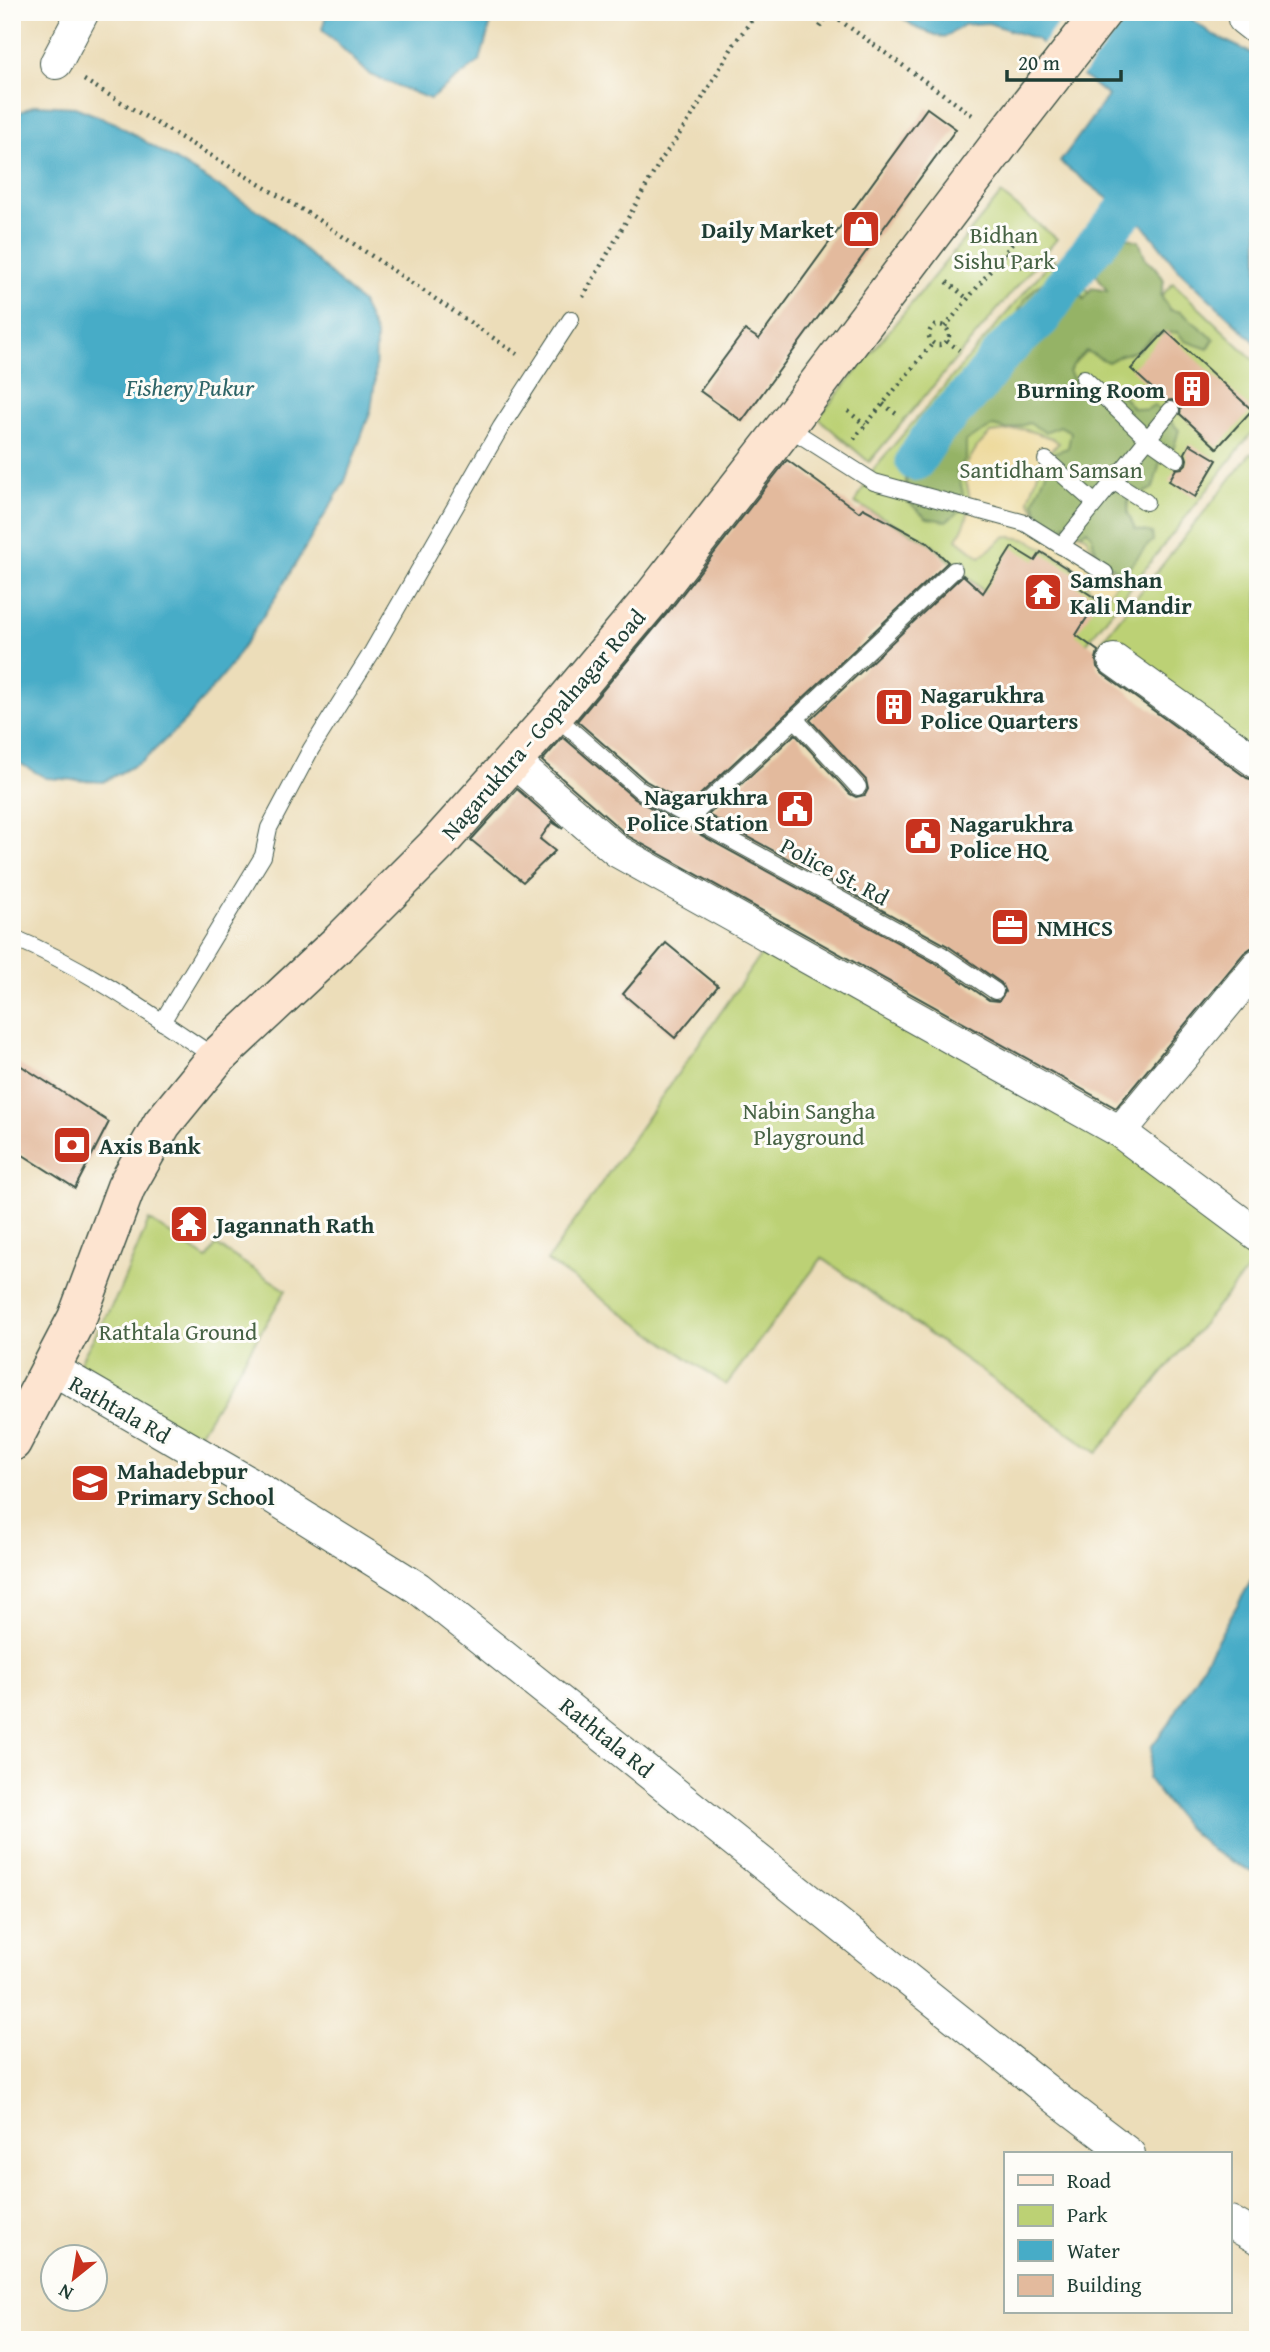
<svg xmlns="http://www.w3.org/2000/svg" width="1270" height="2352" font-family="'Gentium Book Plus',serif">
	<style>
		.green { fill: #bcd174; stroke: #6e8754; stroke-width: 2 }
		.forest { fill: #95b366; stroke: #5a784d; stroke-width: 2 }
		.sand { fill: #eeda9e; stroke: #868c69; stroke-width: 2 }
		.water { fill: #47acc7; stroke: #33747e; stroke-width: 2 }
		.pier { fill: #ecddb9 }
		.lines { fill: none; stroke-linecap: round; stroke-linejoin: round }
		.canal { stroke: #47acc7; stroke-width: 40 }
		.building { fill: #e3ba9d }
		.lane-casing { stroke: #3e5548; stroke-width: 18 }
		.street-casing { stroke: #3e5548; stroke-width: 34 }
		.secondary-casing { stroke: #3e5548; stroke-width: 41 }
		.path { stroke: #3e5548; stroke-width: 4.5; stroke-dasharray: 2 5; stroke-linecap: butt }
		.lane { stroke: #fff; stroke-width: 16 }
		.street { stroke: #fff; stroke-width: 32 }
		.secondary { stroke: #fde4d0; stroke-width: 38 }
		.labels { text-anchor: middle; dominant-baseline: central; stroke-width: 6; stroke-linejoin: round; paint-order: stroke }
		.poi-label { font-size: 23px; font-weight: bold; fill: #1f3d34; stroke: #fdfcf7; text-anchor: start }
		.park-label { font-size: 23px; fill: #466244; stroke: #fdfcf7 }
		.street-label { font-size: 23px; fill: #1f3d34; stroke: #fdfcf7 }
		.water-label { font-size: 24px; font-style: italic; fill: #2d6467; stroke: #fdfcf7 }
	</style>
	<rect width="100%" height="100%" fill="#fdfcf7"/>
	<filter id="ink" filterUnits="userSpaceOnUse"><feTurbulence type="fractalNoise" baseFrequency=".0143" numOctaves="2"/><feDisplacementMap in="SourceGraphic" scale="14" xChannelSelector="R" yChannelSelector="G"/><feConvolveMatrix kernelMatrix="1 2 1 2 8 2 1 2 1" color-interpolation-filters="sRGB"/></filter>
	<filter id="wash" filterUnits="userSpaceOnUse"><feTurbulence type="fractalNoise" baseFrequency=".00686" numOctaves="4" result="noise"/><feDisplacementMap in="SourceGraphic" scale="28" xChannelSelector="R" yChannelSelector="G"/><feGaussianBlur stdDeviation="1.57" result="paint"/><feColorMatrix in="noise" values="0 0 0 0 0 0 0 0 0 0 0 0 0 0 0 0 0 1.4 0 .05"/><feComposite in="paint" operator="in"/></filter>
	<g filter="url(#wash)">
		<rect width="100%" height="100%" fill="#ecddb9"/>
		<g class="green">
			<polygon points="1001,194 1057,239 869,462 818,418"/>
			<polygon points="1053,259 1132,329 1173,283 1258,364 1258,425 1072,662 991,598 931,543 855,503 875,467"/>
			<polygon points="1251,453 1258,458 1258,755 1101,642"/>
			<polygon points="767,946 1117,1139 1258,1244 1258,1257 1097,1453 822,1258 726,1385 547,1261"/>
			<polygon points="149,1220 207,1259 216,1245 286,1290 197,1438 76,1369 118,1294"/>
		</g>
		<path class="forest" d="M1111 233 1139 241 1146 260 1157 269 1164 280 1161 296 1170 310 1181 312 1214 339 1208 349 1185 341 1177 332 1154 335 1137 351 1121 355 1108 362 1086 351 1076 361 1069 371 1076 384 1114 386 1133 408 1146 410 1154 405 1179 430 1174 447 1160 462 1153 488 1128 501V513L1135 529 1152 533 1153 541C1142 548 1135 563 1124 573 1113 568 1101 562 1096 551 1091 541 1096 539 1087 530L1080 534 1065 524 1062 531C1044 526 1039 518 1034 501L1055 452 1068 448 1071 432 1060 426 1045 432 1029 423 1009 430 993 426 966 441V459L957 471 963 493 961 510 946 521 927 518 906 500V463L909 447 929 416 958 397 994 337 1012 326 1024 300 1035 288 1051 277C1067 279 1075 286 1084 299L1092 288 1107 291C1103 284 1098 278 1094 271 1085 254 1097 240 1111 233Z"/>
		<path class="sand" d="M1023 429 1052 438 1059 443 1043 457 1029 500 1046 528 1056 533 1069 530 1086 536C1094 556 1104 566 1122 576L1104 599 1091 590 1082 577 1070 564 1029 540 1006 536 980 557 957 539C971 516 974 497 962 472L977 447 991 433Z"/>
		<g class="water">
			<polygon points="327,12 494,12 480,61 430,99 370,75 322,29"/>
			<polygon points="895,12 1182,12 1213,35 1258,56 1258,345 1179,270 1144,226 1060,162 1108,96 1036,39 988,23 964,25 944,38 916,28"/>
			<polygon points="35,105 75,107 115,123 270,218 362,303 376,335 375,382 371,410 345,481 277,595 229,668 185,721 143,761 103,782 46,778 12,759 12,116"/>
			<polygon points="1258,1569 1258,1875 1213,1851 1186,1827 1148,1779 1152,1746 1171,1720"/>
		</g>
		<polygon class="pier" points="1066,12 1132,12 1080,79 1040,47"/>
		<g class="lines">
			<polyline class="canal" points="915,461 936,429 979,384 1003,352 1041,318 1080,263 1160,170"/>
		</g>
		<g id="blocks">
			<g class="building">
				<polygon points="927,108 956,129 742,421 700,391 745,330 759,339"/>
				<polygon points="1166,331 1252,410 1217,448 1180,414 1181,407 1178,402 1172,400 1166,401 1131,369"/>
				<polygon points="1190,444 1217,460 1195,497 1169,481 1176,469 1182,468 1186,464 1187,459 1185,453"/>
				<polygon points="787,460 859,512 863,508 928,543 948,562 689,805 646,781 577,721 669,611"/>
				<polygon points="1012,547 1035,561 1041,552 1079,576 1074,584 1098,600 1076,635 1098,651 1096,659 1097,667 1103,674 1247,778 1258,781 1258,947 1251,948 1244,953 1116,1108 628,836 542,761 563,737 635,799 937,964 989,1000 999,1001 1005,992 1001,983 948,946 708,815 795,734 850,794 856,797 865,795 868,789 866,780 810,720 963,575 983,593"/>
				<polygon points="517,789 563,829 552,822 540,839 555,851 523,882 471,840"/>
				<polygon points="666,943 718,986 675,1038 623,994"/>
				<polygon points="12,1060 109,1122 75,1188 12,1148"/>
			</g>
		</g>
	</g>
	<g filter="url(#ink)">
		<use href="#blocks" fill-opacity="0" stroke="#3e5548" stroke-width="2"/>
		<g class="lines">
			<g class="lane-casing">
				<g id="lane">
					<polyline points="1084,378 1147,438 1177,459"/>
					<polyline points="786,426 874,482 1025,523 1105,573"/>
					<polyline points="1046,460 1095,503"/>
					<polyline points="1113,481 1146,502"/>
					<polyline points="1061,546 1171,410"/>
					<polyline points="554,715 640,790 942,955 995,991"/>
					<polyline points="795,719 858,787"/>
					<polyline points="690,818 954,570"/>
					<path d="M12 937C87 968 149 1013 216 1058"/>
					<polyline points="162,1022 263,856 269,828 311,749 372,652 501,427 571,319"/>
				</g>
			</g>
			<g class="street-casing">
				<g id="street">
					<polyline points="1244,19 1258,30"/>
					<polyline points="56,63 83,12"/>
					<polyline points="1114,660 1258,763"/>
					<polyline points="513,761 617,851 1120,1132 1258,1235"/>
					<polyline points="1120,1132 1258,965"/>
					<polyline points="51,1368 248,1482 418,1588 1061,2102 1129,2154"/>
					<polyline points="1230,2222 1258,2238"/>
				</g>
			</g>
			<g class="secondary-casing">
				<polyline id="secondary" points="12,1442 77,1318 126,1187 162,1124 216,1058 341,941 438,844 554,715 652,598 786,426 1004,138 1102,12"/>
			</g>
			<g class="path">
				<polyline points="828,12 975,117"/>
				<polyline points="820,27 829,13"/>
				<polyline points="84,80 311,215 517,354"/>
				<polyline points="1005,253 1023,267"/>
				<polyline points="947,282 968,299"/>
				<polyline points="583,297 661,160 690,119 736,41 758,12"/>
				<circle cx="939" cy="335" r="10"/>
				<polyline points="945,327 1024,229"/>
				<polyline points="947,341 959,350"/>
				<polyline points="883,404 899,416"/>
				<polyline points="848,411 865,425"/>
				<polyline points="854,439 933,343"/>
			</g>
			<use href="#lane" class="lane"/>
			<use href="#street" class="street"/>
			<use href="#secondary" class="secondary"/>
		</g>
	</g>
	<defs>
		<g id="shop-square" transform="scale(2.0125)"><rect x="-9" y="-9" width="18" height="18" rx="4" fill="#c8321e" stroke="#fdfcf7"/><path d="M-5-2.5h2.3a2.7 3.5 0 0 1 5.4 0H5L5.5 6h-11ZM-1.5-2.5h3a1.5 2.3 0 0 0-3 0Z" fill="#fff"/></g>
		<g id="building-square" transform="scale(2.0125)"><rect x="-9" y="-9" width="18" height="18" rx="4" fill="#c8321e" stroke="#fdfcf7"/><path d="M-4-6H4V6H1V3H-1V6H-4ZM-2.5-4.3h1.7v1.8h-1.7ZM.8-4.3h1.7v1.8H.8ZM-2.5-1h1.7V.8h-1.7ZM.8-1h1.7V.8H.8Z" fill="#fff"/></g>
		<g id="temple-square" transform="scale(2.0125)"><rect x="-9" y="-9" width="18" height="18" rx="4" fill="#c8321e" stroke="#fdfcf7"/><path d="M0-6L5-2H3V0L6.5 2.5H4V6H1.5V3h-3V6H-4V2.5H-6.5L-3 0V-2H-5Z" fill="#fff"/></g>
		<g id="civic-square" transform="scale(2.0125)"><rect x="-9" y="-9" width="18" height="18" rx="4" fill="#c8321e" stroke="#fdfcf7"/><path d="M-.6-6.5H3V-4.5H.6V-3L4-1V1h2V6H-6V1h2V-1L-.6-3ZM-1.2 2.5V6h2.4V2.5Z" fill="#fff"/></g>
		<g id="office-square" transform="scale(2.0125)"><rect x="-9" y="-9" width="18" height="18" rx="4" fill="#c8321e" stroke="#fdfcf7"/><path d="M-6-3h4V-5.5h4V-3h4V5H-6ZM-1-4.5V-3h2v-1.5ZM-6 0V1H6V0Z" fill="#fff"/></g>
		<g id="bank-square" transform="scale(2.0125)"><rect x="-9" y="-9" width="18" height="18" rx="4" fill="#c8321e" stroke="#fdfcf7"/><path d="M-6-4H6V4H-6ZM0-2.3a2.3 2.3 0 1 0 0 4.6a2.3 2.3 0 1 0 0-4.6Z" fill="#fff"/></g>
		<g id="school-square" transform="scale(2.0125)"><rect x="-9" y="-9" width="18" height="18" rx="4" fill="#c8321e" stroke="#fdfcf7"/><path d="M0-5L7-2L0 1L-7-2ZM-4 1L0 2.5L4 1V4Q0 6-4 4Z" fill="#fff"/></g>
	</defs>
	<g fill-rule="evenodd">
		<use href="#shop-square" x="861" y="229"/>
		<use href="#building-square" x="1192" y="389"/>
		<use href="#temple-square" x="1043" y="592"/>
		<use href="#building-square" x="894" y="707"/>
		<use href="#civic-square" x="795" y="809"/>
		<use href="#civic-square" x="923" y="836"/>
		<use href="#office-square" x="1010" y="927"/>
		<use href="#bank-square" x="72" y="1145"/>
		<use href="#temple-square" x="189" y="1224"/>
		<use href="#school-square" x="90" y="1483"/>
	</g>
	<g class="labels">
		<g class="poi-label">
			<text x="834" y="229" text-anchor="end">Daily Market</text>
			<text x="1165" y="389" text-anchor="end">Burning Room</text>
			<text x="1070" y="579">Samshan<tspan x="1070" dy="26">Kali Mandir</tspan></text>
			<text x="921" y="694">Nagarukhra<tspan x="921" dy="26">Police Quarters</tspan></text>
			<text x="768" y="796" text-anchor="end">Nagarukhra<tspan x="768" dy="26">Police Station</tspan></text>
			<text x="950" y="823">Nagarukhra<tspan x="950" dy="26">Police HQ</tspan></text>
			<text x="1037" y="927">NMHCS</text>
			<text x="99" y="1145">Axis Bank</text>
			<text x="216" y="1224">Jagannath Rath</text>
			<text x="117" y="1470">Mahadebpur<tspan x="117" dy="26">Primary School</tspan></text>
		</g>
		<g class="park-label">
			<text x="1004" y="234">Bidhan<tspan x="1004" dy="26">Sishu Park</tspan></text>
			<text x="1051" y="469">Santidham Samsan</text>
			<text x="809" y="1110">Nabin Sangha<tspan x="809" dy="26">Playground</tspan></text>
			<text x="178" y="1331">Rathtala Ground</text>
		</g>
		<g class="street-label">
			<text transform="translate(543 724) rotate(-49)">Nagarukhra - Gopalnagar Road</text>
			<text transform="translate(835 871) rotate(28)">Police St. Rd</text>
			<text transform="translate(120 1409) rotate(30)">Rathtala Rd</text>
			<text transform="translate(607 1737) rotate(39)">Rathtala Rd</text>
		</g>
		<g class="water-label">
			<text x="190" y="387">Fishery Pukur</text>
		</g>
	</g>
	<rect width="1270" height="2352" fill="none" stroke="#fdfcf7" stroke-width="42"/>
	<rect x="1004" y="2152" width="228" height="161" fill="#fdfcf7" stroke="#a4b0a9" stroke-width="2"/>
	<rect x="1018" y="2175" width="35" height="10" fill="#fde4d0" stroke="#a4b0a9" stroke-width="2"/>
	<text x="1067" y="2188" font-size="21" fill="#1f3d34">Road</text>
	<rect x="1018" y="2205" width="35" height="21" fill="#bcd174" stroke="#a4b0a9" stroke-width="2"/>
	<text x="1067" y="2222" font-size="21" fill="#1f3d34">Park</text>
	<rect x="1018" y="2240" width="35" height="21" fill="#47acc7" stroke="#a4b0a9" stroke-width="2"/>
	<text x="1067" y="2258" font-size="21" fill="#1f3d34">Water</text>
	<rect x="1018" y="2275" width="35" height="21" fill="#e3ba9d" stroke="#a4b0a9" stroke-width="2"/>
	<text x="1067" y="2292" font-size="21" fill="#1f3d34">Building</text>
	<g transform="translate(74 2278) rotate(210)"><circle r="33" fill="#fdfcf7" stroke="#a4b0a9" stroke-width="2"/>
	<path d="M0-5L12 26L0 18L-12 26Z" fill="#c8321e"/>
	<text y="-10" font-size="19" font-weight="bold" text-anchor="middle" fill="#1f3d34">N</text>
	</g>
	<path d="M1007 70v10h114v-10" fill="none" stroke="#1f3d34" stroke-width="3.5"/>
	<text x="1018" y="70" font-size="21" fill="#1f3d34" stroke="#fdfcf7" stroke-width="5" paint-order="stroke">20 m</text>
</svg>
